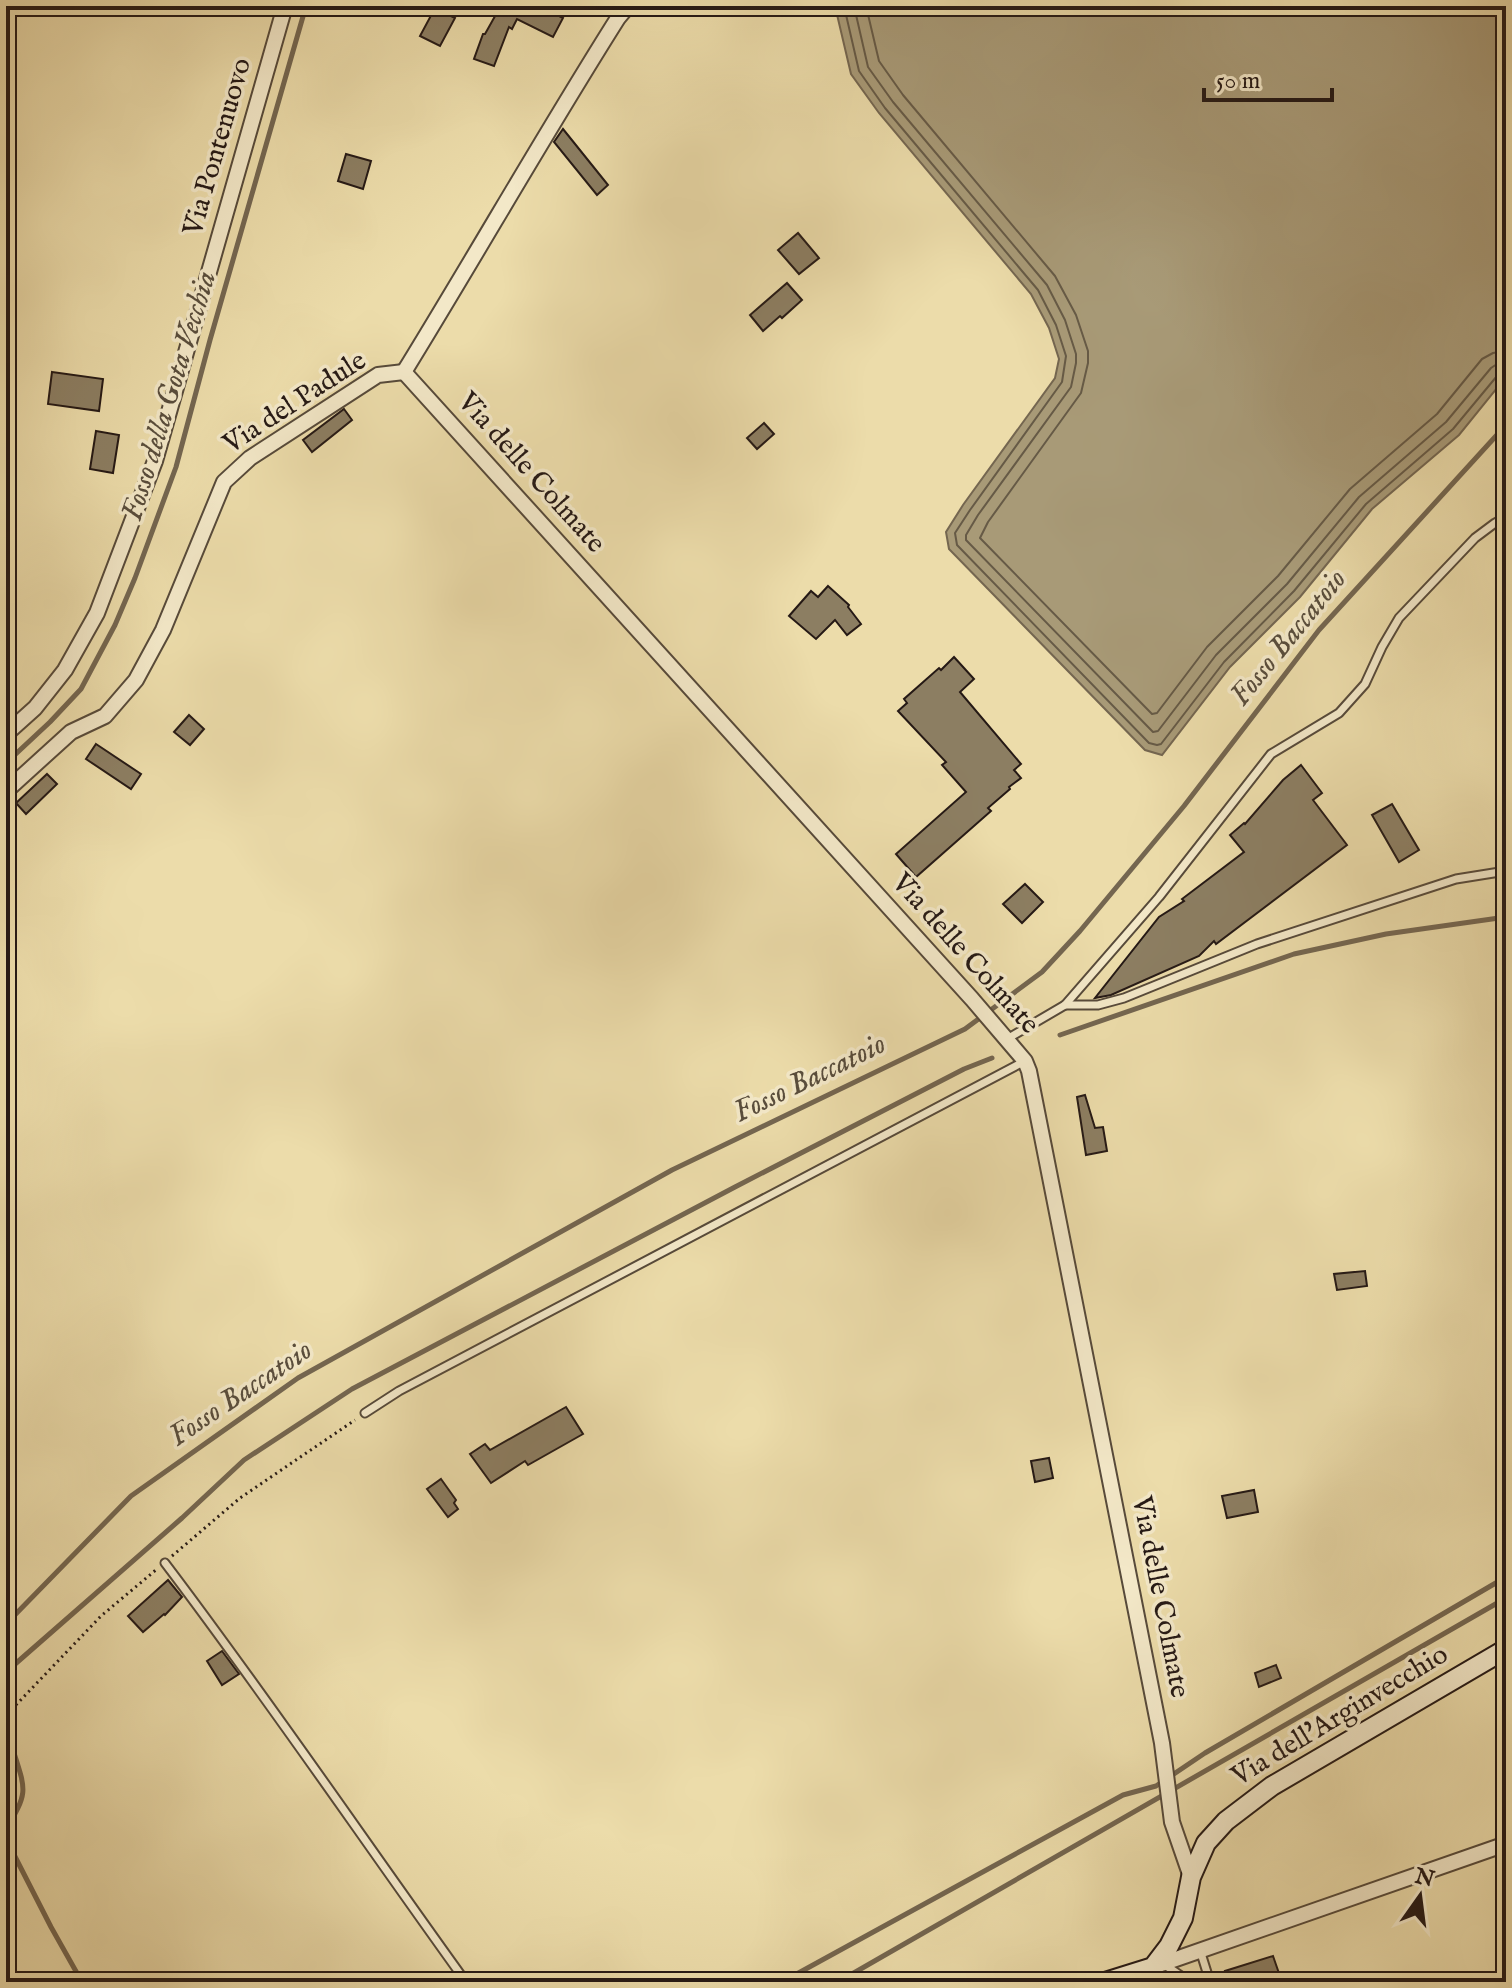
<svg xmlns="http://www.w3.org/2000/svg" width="1512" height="1988" font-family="'IM FELL English',serif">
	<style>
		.water { fill: #a89a77; stroke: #746650; stroke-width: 2 }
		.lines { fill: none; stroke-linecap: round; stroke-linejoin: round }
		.shore { stroke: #665a46; stroke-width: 2 }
		.stream { stroke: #746650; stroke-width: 5 }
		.building { fill: #8c7e62; stroke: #251915; stroke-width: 2 }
		.service-casing { stroke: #574a3a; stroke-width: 11 }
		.minor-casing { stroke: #574a3a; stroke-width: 18 }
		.secondary-casing { stroke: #251915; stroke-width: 22 }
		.path { stroke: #251915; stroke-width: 3; stroke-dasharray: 2 4; stroke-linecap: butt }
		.service { stroke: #f3e8c8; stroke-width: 7 }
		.minor { stroke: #f3e8c8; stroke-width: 14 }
		.secondary { stroke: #f3e8c8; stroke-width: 18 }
		.labels { text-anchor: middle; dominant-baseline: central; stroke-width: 7; stroke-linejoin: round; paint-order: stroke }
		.street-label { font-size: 28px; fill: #251915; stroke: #f3e8c8 }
		.water-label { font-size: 30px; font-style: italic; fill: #594d3c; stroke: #f3e8c8 }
	</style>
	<rect width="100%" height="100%" fill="#ecdcaa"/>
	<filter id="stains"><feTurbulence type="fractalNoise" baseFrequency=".0025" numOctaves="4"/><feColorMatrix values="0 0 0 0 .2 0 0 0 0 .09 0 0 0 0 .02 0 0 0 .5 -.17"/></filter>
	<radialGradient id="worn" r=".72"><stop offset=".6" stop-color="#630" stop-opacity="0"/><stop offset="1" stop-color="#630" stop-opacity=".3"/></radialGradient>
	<polygon class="water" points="835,6 1506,6 1506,377 1459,435 1372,509 1300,597 1230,667 1162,755 1145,750 949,549 946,532 963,505 1055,378 1059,359 1049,328 1031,294 879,113 851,74"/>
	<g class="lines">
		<g class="shore">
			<polyline points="844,6 859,71 885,108 1038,290 1056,325 1066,356 1062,382 970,510 955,533 957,545 1149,743 1157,745 1161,744 1224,662 1294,591 1366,504 1453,429 1497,376 1506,373"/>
			<polyline points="854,6 868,67 893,102 1047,285 1065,320 1076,354 1076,363 1071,387 978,515 966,535 966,540 1153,732 1158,731 1216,655 1287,584 1359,497 1446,422 1491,368 1497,364 1506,363"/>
			<polyline points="866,6 879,61 903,95 1055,276 1076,315 1088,351 1088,363 1081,393 988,522 980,538 1152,714 1157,713 1207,647 1278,576 1350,489 1437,414 1482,359 1493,353 1506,351"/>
		</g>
		<g class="stream">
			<polyline points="6,763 50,722 81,689 115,625 135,578 176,467 210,340 306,6"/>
			<polyline points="1060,1035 1294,954 1386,934 1506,917"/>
			<polyline points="6,1624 131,1496 298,1378 672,1170 965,1029 1042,972 1080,931 1184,806 1319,630 1506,425"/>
			<polyline points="6,1672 182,1518 244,1460 352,1389 735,1187 964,1069 992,1058"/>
			<path d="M6 1830C27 1793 27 1793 14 1753"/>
			<polyline points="6,1839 51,1927 82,1982"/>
			<polyline points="782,1982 1123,1795 1156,1786 1205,1753 1506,1577"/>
			<polyline points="838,1982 1506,1598"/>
		</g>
	</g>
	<g class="building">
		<polygon points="492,6 540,6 563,18 553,37 517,19 512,29 509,27 494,66 474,59 483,34 485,34 499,9"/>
		<polygon points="435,8 455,18 440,46 420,36"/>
		<polygon points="563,129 608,185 597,195 554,142"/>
		<polygon points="346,154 371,161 363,189 338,181"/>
		<polygon points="798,233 819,258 799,274 778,250"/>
		<polygon points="787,283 802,300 782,318 780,316 763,331 750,315"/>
		<polygon points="52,372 103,379 99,411 48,404"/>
		<polygon points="344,409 352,420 312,452 303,440"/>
		<polygon points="764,423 774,434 757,449 747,438"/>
		<polygon points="96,431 119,435 113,473 90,469"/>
		<polygon points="828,586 849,605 848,607 861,624 847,635 835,620 816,639 789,616 811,591 818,597"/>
		<polygon points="954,657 974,679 960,692 1021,764 1014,770 1021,778 1009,787 1010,789 988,808 991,811 916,877 896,854 966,792 942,765 946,762 898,711 907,703 904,699 939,668 941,670"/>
		<polygon points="189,715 204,729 190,745 174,732"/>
		<polygon points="96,744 141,774 131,789 86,759"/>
		<polygon points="1301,765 1322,793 1313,800 1347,845 1216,944 1214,941 1199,956 1111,995 1095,998 1159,917 1184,901 1182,899 1244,852 1230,835 1244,823 1245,824 1283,780"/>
		<polygon points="47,774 57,784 26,814 16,803"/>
		<polygon points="1392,804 1419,850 1399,862 1372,815"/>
		<polygon points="1025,884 1043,902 1022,923 1003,904"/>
		<polygon points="1085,1095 1095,1128 1103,1127 1107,1151 1086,1155 1077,1097"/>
		<polygon points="1365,1271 1367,1286 1337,1290 1334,1274"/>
		<polygon points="566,1407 583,1434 528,1465 525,1461 491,1483 470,1454 485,1444 490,1450"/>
		<polygon points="1049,1458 1053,1478 1035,1482 1031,1461"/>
		<polygon points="441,1479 456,1500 454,1503 458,1509 448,1517 427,1489"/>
		<polygon points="1254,1490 1258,1512 1227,1518 1222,1496"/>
		<polygon points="168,1580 182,1597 165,1615 164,1614 143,1632 128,1616"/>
		<polygon points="222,1651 239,1674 222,1685 207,1661"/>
		<polygon points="1276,1665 1281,1678 1259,1687 1255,1673"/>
		<polygon points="1273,1956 1282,1982 1229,1982 1225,1971"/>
	</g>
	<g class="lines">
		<g class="service-casing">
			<g id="service">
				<polyline points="1065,1005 1098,1005 1124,998 1257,944 1456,879 1506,871"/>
				<polyline points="1007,1039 1065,1005 1159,897 1271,754 1339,713 1365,684 1382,647 1399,618 1475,538 1495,523 1506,517"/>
				<polyline points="365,1413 399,1391 1025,1061"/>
				<path d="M165 1563C269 1700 365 1842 466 1982"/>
				<polyline points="1200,1950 1210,1982"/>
				<polyline points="1162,1963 1190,1982"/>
			</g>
		</g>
		<g class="minor-casing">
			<g id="minor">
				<polyline points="404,372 972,999 1025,1061 1029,1071 1162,1743 1172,1822 1191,1877"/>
				<path d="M404 372C476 255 544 135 618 18L628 6"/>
				<polyline points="6,734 35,708 65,670 97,613 155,461 285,6"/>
				<polyline points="6,791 71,732 105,716 136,680 163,630 224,482 250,458 378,375 404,372"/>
				<polyline points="1153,1967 1506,1844"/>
			</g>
		</g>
		<g class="secondary-casing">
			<polyline id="secondary" points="1105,1982 1153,1967 1169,1946 1183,1918 1191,1877 1206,1843 1226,1821 1272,1786 1506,1649"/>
		</g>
		<g class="path">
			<polyline points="172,1556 240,1498 355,1420"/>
			<polyline points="6,1720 14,1707 101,1616 157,1569"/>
		</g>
		<use href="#service" class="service"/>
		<use href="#minor" class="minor"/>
		<use href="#secondary" class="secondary"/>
	</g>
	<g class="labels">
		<g class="street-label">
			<text transform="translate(218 147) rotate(-74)">Via Pontenuovo</text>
			<text transform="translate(295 403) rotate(-33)">Via del Padule</text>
			<text transform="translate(531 473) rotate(48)">Via delle Colmate</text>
			<text transform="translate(965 954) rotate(48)">Via delle Colmate</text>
			<text transform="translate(1160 1597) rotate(79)">Via delle Colmate</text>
			<text transform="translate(1340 1716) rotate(-31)">Via dell'Arginvecchio</text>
		</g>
		<g class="water-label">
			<text transform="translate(170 396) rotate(-73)">Fosso della Gota Vecchia</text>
			<text transform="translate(1289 638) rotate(-51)">Fosso Baccatoio</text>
			<text transform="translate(810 1079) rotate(-26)">Fosso Baccatoio</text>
			<text transform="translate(241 1394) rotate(-34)">Fosso Baccatoio</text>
		</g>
	</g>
	<rect width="1512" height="1988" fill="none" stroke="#ecdcaa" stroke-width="32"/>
	<rect x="8" y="8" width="1496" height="1972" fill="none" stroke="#251915" stroke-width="4"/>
	<rect x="16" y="16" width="1480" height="1956" fill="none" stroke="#251915" stroke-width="2"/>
	<g transform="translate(1420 1896) rotate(14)" stroke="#f3e8c8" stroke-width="6" paint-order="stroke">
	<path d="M0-6L14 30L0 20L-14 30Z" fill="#251915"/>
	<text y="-12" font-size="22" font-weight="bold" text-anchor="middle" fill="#251915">N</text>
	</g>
	<path d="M1204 88v12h128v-12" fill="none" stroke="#251915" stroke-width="4"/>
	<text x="1216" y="88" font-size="24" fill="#251915" stroke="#f3e8c8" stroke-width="6" paint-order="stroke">50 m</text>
	<rect width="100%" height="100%" filter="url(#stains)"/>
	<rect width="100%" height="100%" fill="url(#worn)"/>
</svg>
